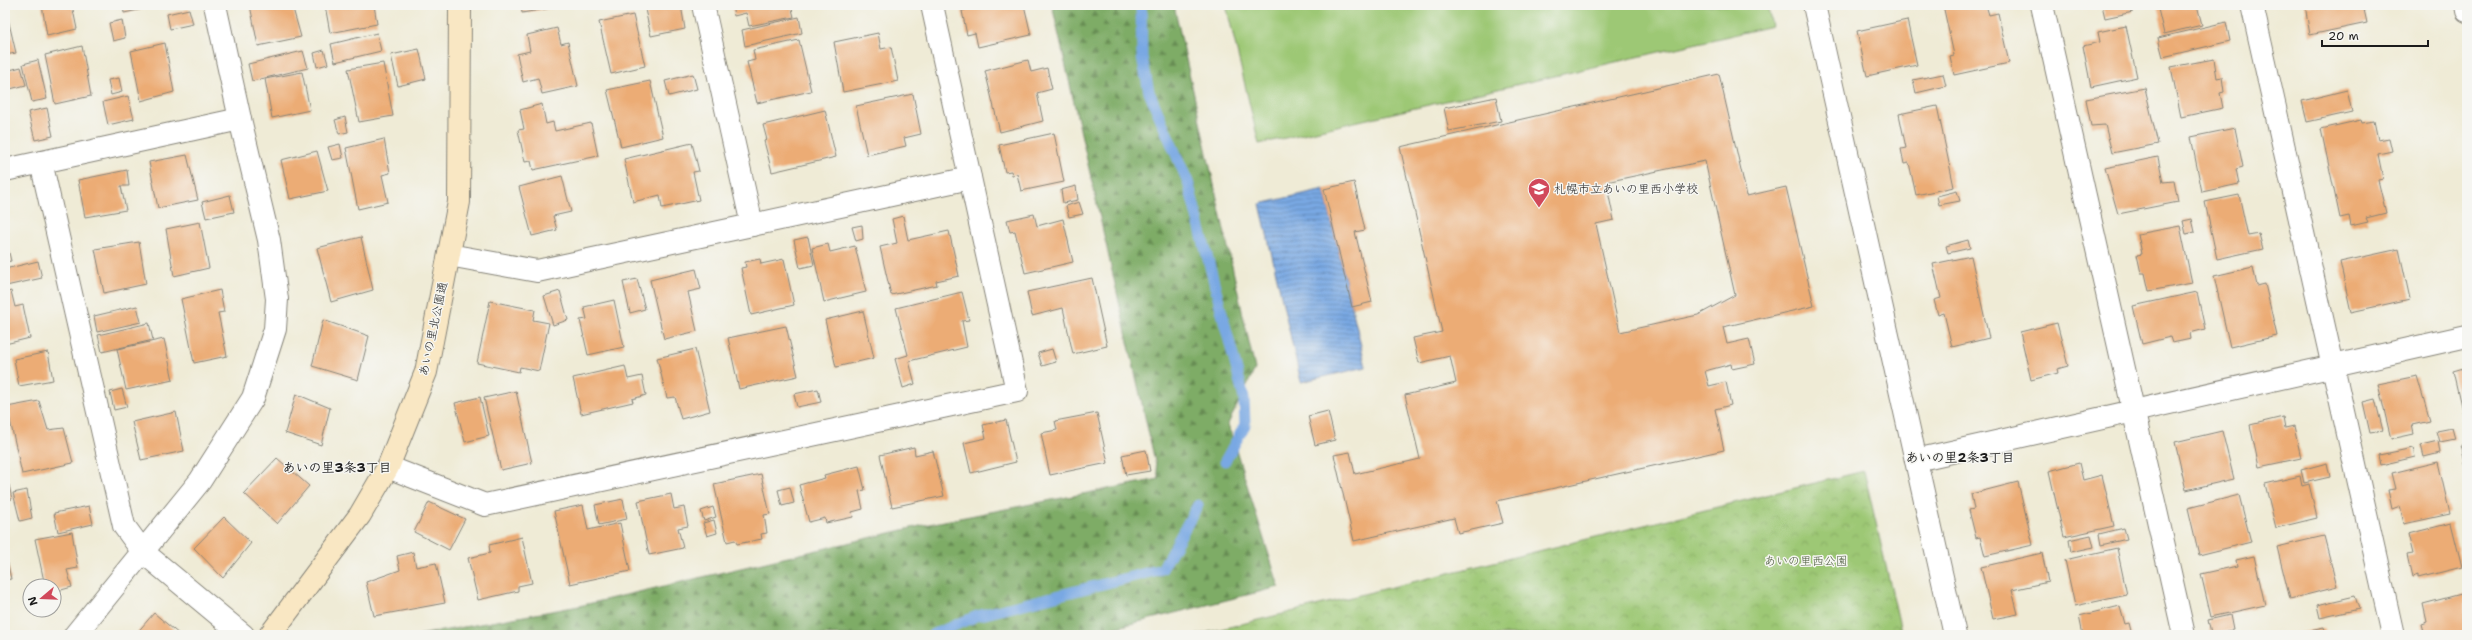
<svg xmlns="http://www.w3.org/2000/svg" width="2472" height="640" font-family="'Shantell Sans','Klee One',sans-serif">
	<style>
		.forest { fill: url(#forest-firs); stroke: #4d6441 }
		.park { fill: url(#park-crowns); stroke: #5c7248 }
		.pitch { fill: #9dc874; stroke: #5c7248 }
		.water { fill: url(#water-rules); stroke: #4a6280 }
		.lines { fill: none; stroke-linecap: round; stroke-linejoin: round }
		.stream { stroke: #79a8e3; stroke-width: 11 }
		.building { fill: #ecac75; fill-rule: evenodd }
		.street-casing { stroke: #868479; stroke-width: 24 }
		.secondary-casing { stroke: #868479; stroke-width: 24 }
		.street { stroke: #fff; stroke-width: 22 }
		.secondary { stroke: #f9e7c3; stroke-width: 22 }
		.labels { text-anchor: middle; dominant-baseline: central; stroke-width: 3; stroke-linejoin: round; paint-order: stroke }
		.poi-label { font-size: 12px; fill: #1c1c1c; stroke: #f6f6f2; text-anchor: start }
		.street-label { font-size: 12px; fill: #1c1c1c; stroke: #f6f6f2 }
		.park-label { font-size: 12px; fill: #49583b; stroke: #f6f6f2 }
		.neighbourhood-label { font-size: 13px; font-weight: bold; fill: #1c1c1c; stroke: #f6f6f2 }
	</style>
	<defs>
		<pattern id="forest-firs" width="22" height="20" patternUnits="userSpaceOnUse"><rect width="22" height="20" fill="#7eac66"/><path d="M5 1l3.5 6h-7zM16 11l3.5 6h-7z" fill="#668b53"/></pattern>
		<pattern id="park-crowns" width="20" height="18" patternUnits="userSpaceOnUse"><rect width="20" height="18" fill="#9dc874"/><path d="M2 6a3 3 0 1 1 6 0M12 15a3 3 0 1 1 6 0" fill="none" stroke="#87ab64"/></pattern>
		<pattern id="water-rules" width="6" height="5" patternUnits="userSpaceOnUse"><rect width="6" height="5" fill="#79a8e3"/><path d="M0 2.5h6" fill="none" stroke="#6288b7"/></pattern>
	</defs>
	<rect width="100%" height="100%" fill="#f6f6f2"/>
	<filter id="ink" filterUnits="userSpaceOnUse"><feTurbulence type="fractalNoise" baseFrequency=".025" numOctaves="2"/><feDisplacementMap in="SourceGraphic" scale="8" xChannelSelector="R" yChannelSelector="G"/><feConvolveMatrix kernelMatrix="1 2 1 2 8 2 1 2 1" color-interpolation-filters="sRGB"/></filter>
	<filter id="wash" filterUnits="userSpaceOnUse"><feTurbulence type="fractalNoise" baseFrequency=".012" numOctaves="4" result="noise"/><feDisplacementMap in="SourceGraphic" scale="16" xChannelSelector="R" yChannelSelector="G"/><feGaussianBlur stdDeviation="0.9" result="paint"/><feColorMatrix in="noise" values="0 0 0 0 0 0 0 0 0 0 0 0 0 0 0 0 0 1.4 0 .05"/><feComposite in="paint" operator="in"/></filter>
	<g filter="url(#wash)">
		<rect width="100%" height="100%" fill="#efebd6"/>
		<polygon class="forest" points="1052,5 1174,5 1255,369 1228,424 1279,587 1086,635 420,635 579,606 924,525 1159,479"/>
		<polygon class="park" points="1864,471 1902,635 1197,635"/>
		<polygon class="pitch" points="1226,5 1767,5 1772,26 1259,144"/>
		<polygon class="water" points="1324,189 1366,367 1301,382 1260,204"/>
		<g class="lines">
			<g class="stream">
				<polyline points="1141,5 1142,57 1149,92 1188,182 1244,398 1245,425 1225,461"/>
				<polyline points="932,635 977,616 1162,569 1198,505"/>
			</g>
		</g>
		<g id="blocks">
			<g class="building">
				<polygon points="42,5 72,5 77,29 47,36"/>
				<polygon points="123,5 158,5 158,6 124,13"/>
				<polygon points="250,5 292,5 301,37 258,46"/>
				<polygon points="325,5 374,5 377,24 330,33"/>
				<polygon points="521,5 563,5 563,6 522,13"/>
				<polygon points="644,5 681,5 685,29 651,36"/>
				<polygon points="732,5 791,5 794,17 749,26 746,13 734,16"/>
				<polygon points="979,5 1024,5 1031,35 978,47 975,33 967,35 962,11"/>
				<polygon points="1943,5 1986,5 1989,15 1998,13 2009,63 1954,75 1950,56 1954,55"/>
				<polygon points="2102,5 2131,5 2133,12 2105,18"/>
				<polygon points="2157,5 2197,5 2202,25 2164,34"/>
				<polygon points="2305,5 2363,5 2367,23 2310,35"/>
				<polygon points="5,6 16,53 5,55"/>
				<polygon points="189,9 193,24 170,29 167,14"/>
				<polygon points="633,15 645,66 611,74 599,22"/>
				<polygon points="799,17 802,33 745,46 742,30"/>
				<polygon points="122,20 125,38 113,41 109,23"/>
				<polygon points="1907,20 1917,65 1867,76 1857,31"/>
				<polygon points="2226,22 2230,41 2163,57 2158,38"/>
				<polygon points="2126,26 2137,77 2091,87 2083,46 2100,42 2098,32"/>
				<polygon points="557,28 561,44 568,42 578,86 542,94 538,78 523,82 517,54 530,51 527,35"/>
				<polygon points="377,33 381,51 335,62 331,44"/>
				<polygon points="878,33 881,49 891,47 898,81 843,92 834,42"/>
				<polygon points="799,40 811,91 757,103 747,62 755,60 753,50"/>
				<polygon points="165,43 174,92 141,101 131,51"/>
				<polygon points="82,46 91,96 55,104 45,55"/>
				<polygon points="419,49 426,79 398,86 391,55"/>
				<polygon points="324,50 328,64 317,67 314,53"/>
				<polygon points="303,51 308,68 252,81 248,64"/>
				<polygon points="2214,59 2217,78 2222,77 2224,92 2220,93 2223,108 2181,117 2171,67"/>
				<polygon points="38,60 47,99 32,102 23,64"/>
				<polygon points="1028,60 1031,72 1047,68 1052,89 1037,93 1043,121 1000,132 985,71"/>
				<polygon points="383,63 393,116 359,122 348,69"/>
				<polygon points="21,67 26,85 10,89 6,71"/>
				<polygon points="302,72 310,110 272,118 265,79"/>
				<polygon points="693,74 697,89 669,96 665,81"/>
				<path d="M1719 74 1747 196 1786 187 1814 306 1723 327 1727 344 1749 339 1755 364 1732 369 1731 364 1705 371 1709 386 1726 382 1731 405 1715 409 1724 450 1497 501 1503 523 1458 533 1454 518 1354 541 1334 455 1350 452 1355 474 1420 459 1405 395 1456 383 1450 356 1419 363 1413 338 1442 332 1400 147ZM1705 161 1735 295 1698 315 1620 332 1596 224 1614 220 1606 182Z"/>
				<polygon points="1943,74 1946,86 1916,93 1913,80"/>
				<polygon points="119,78 122,92 111,95 108,80"/>
				<polygon points="650,81 663,137 621,147 607,90"/>
				<polygon points="2145,88 2158,144 2112,153 2105,125 2091,126 2086,99"/>
				<polygon points="2347,90 2352,112 2307,122 2302,101"/>
				<polygon points="913,94 921,134 904,138 906,146 867,155 856,106"/>
				<polygon points="128,96 134,119 108,125 103,102"/>
				<polygon points="1496,97 1501,121 1449,131 1444,108"/>
				<polygon points="542,104 546,124 553,122 555,131 591,123 598,156 533,170 531,161 525,162 518,130 524,129 520,110"/>
				<polygon points="1937,106 1954,187 1916,195 1909,163 1904,164 1901,149 1906,148 1899,114"/>
				<polygon points="47,108 53,136 35,140 28,112"/>
				<polygon points="825,110 836,157 772,172 764,141 767,140 763,125"/>
				<polygon points="345,117 348,132 339,134 335,120"/>
				<polygon points="2361,120 2362,123 2374,121 2378,140 2389,138 2392,151 2378,154 2383,179 2378,180 2386,213 2366,218 2368,222 2351,226 2349,216 2340,218 2321,129"/>
				<polygon points="2235,128 2243,167 2236,169 2239,184 2202,192 2191,137"/>
				<polygon points="1054,133 1064,182 1021,191 1017,174 1012,175 1011,171 1005,172 999,145"/>
				<polygon points="384,139 390,173 382,175 388,202 358,209 346,148"/>
				<polygon points="692,143 699,171 693,172 699,200 662,208 660,195 633,202 624,159"/>
				<polygon points="340,144 343,158 332,160 328,147"/>
				<polygon points="317,151 328,191 290,199 281,160"/>
				<polygon points="187,155 198,200 158,208 149,162"/>
				<polygon points="2158,157 2163,182 2174,181 2178,202 2118,214 2105,168"/>
				<polygon points="127,170 129,186 121,186 126,210 85,217 78,180"/>
				<polygon points="562,176 571,212 553,216 557,230 532,236 519,187"/>
				<polygon points="1354,182 1365,230 1355,232 1372,302 1352,307 1324,189"/>
				<polygon points="1076,186 1078,200 1063,203 1061,190"/>
				<polygon points="1957,191 1960,201 1939,205 1937,196"/>
				<polygon points="230,195 234,212 206,218 202,202"/>
				<polygon points="2239,195 2248,236 2259,234 2263,249 2217,259 2205,202"/>
				<polygon points="1079,202 1083,214 1069,217 1066,206"/>
				<polygon points="1034,214 1037,226 1063,219 1073,262 1025,273 1015,231 1010,232 1007,220"/>
				<polygon points="903,216 908,240 949,231 959,276 936,281 937,285 891,295 880,247 897,243 892,219"/>
				<polygon points="2192,219 2195,232 2186,234 2183,221"/>
				<polygon points="200,222 209,268 174,276 166,229"/>
				<polygon points="862,225 863,239 856,241 852,227"/>
				<polygon points="2180,226 2192,283 2149,291 2145,273 2141,273 2137,255 2142,254 2138,234"/>
				<polygon points="5,236 11,261 5,262"/>
				<polygon points="361,237 373,290 331,302 317,248"/>
				<polygon points="808,237 814,265 800,268 794,240"/>
				<polygon points="1968,240 1970,248 1948,253 1946,246"/>
				<polygon points="139,242 146,284 104,293 95,249"/>
				<polygon points="828,244 830,252 855,246 866,292 824,302 812,248"/>
				<polygon points="2399,249 2410,299 2351,312 2340,262"/>
				<polygon points="1971,256 1989,338 1952,347 1944,313 1938,315 1934,300 1941,298 1933,264"/>
				<polygon points="760,259 761,264 784,259 794,305 751,315 741,268 746,267 745,262"/>
				<polygon points="38,261 42,278 6,286 5,269"/>
				<polygon points="2253,267 2257,286 2265,284 2277,336 2230,347 2214,276"/>
				<polygon points="696,269 701,289 688,292 697,331 664,339 650,280"/>
				<polygon points="1092,278 1107,346 1073,354 1063,308 1032,316 1027,292"/>
				<polygon points="637,279 645,309 630,313 623,282"/>
				<polygon points="220,290 224,312 218,313 227,356 194,363 181,299"/>
				<polygon points="11,291 15,307 23,305 30,338 5,344 5,293"/>
				<polygon points="560,291 568,320 553,325 544,296"/>
				<polygon points="962,292 969,320 962,321 967,347 909,361 915,384 903,388 895,359 908,355 896,308"/>
				<polygon points="2197,292 2205,329 2190,333 2191,339 2172,343 2170,337 2142,344 2133,306"/>
				<polygon points="614,300 624,347 588,355 580,320 587,319 584,307"/>
				<polygon points="490,301 535,310 533,320 549,323 539,371 520,367 519,372 477,363"/>
				<polygon points="137,306 141,322 97,332 94,316"/>
				<polygon points="863,311 874,358 836,367 825,320"/>
				<polygon points="323,320 369,336 358,380 312,366"/>
				<polygon points="149,323 153,340 102,352 98,335"/>
				<polygon points="2057,323 2068,366 2057,369 2058,373 2031,380 2020,332"/>
				<polygon points="786,326 798,376 739,389 728,338"/>
				<polygon points="164,339 173,380 126,390 117,349"/>
				<polygon points="695,349 710,411 681,419 675,397 667,398 657,358"/>
				<polygon points="1052,349 1056,362 1042,366 1038,353"/>
				<polygon points="48,352 53,380 19,386 14,359"/>
				<polygon points="625,366 628,379 642,376 646,395 632,399 633,402 581,414 573,378"/>
				<polygon points="2467,367 2467,428 2466,428 2453,371"/>
				<polygon points="2417,376 2430,421 2412,425 2414,434 2391,439 2378,384"/>
				<polygon points="122,389 127,407 114,410 110,392"/>
				<polygon points="818,389 821,402 797,407 794,394"/>
				<polygon points="516,391 532,463 501,470 484,398"/>
				<polygon points="296,394 330,408 321,445 285,433"/>
				<polygon points="480,397 489,436 465,442 455,403"/>
				<polygon points="2375,399 2383,431 2370,433 2363,402"/>
				<polygon points="39,401 48,430 64,428 73,463 22,474 7,407"/>
				<polygon points="1328,411 1335,440 1315,445 1308,416"/>
				<polygon points="176,412 184,451 141,460 132,422"/>
				<polygon points="1097,413 1108,463 1050,475 1041,433 1057,430 1055,421"/>
				<polygon points="2283,417 2285,428 2294,426 2301,458 2259,467 2250,425"/>
				<polygon points="1006,420 1016,462 971,473 964,443 986,438 983,425"/>
				<polygon points="2452,428 2455,439 2440,442 2437,431"/>
				<polygon points="2222,431 2234,479 2186,490 2175,442"/>
				<polygon points="2438,441 2440,453 2424,457 2421,445"/>
				<polygon points="2467,443 2467,467 2466,467 2461,445"/>
				<polygon points="914,447 915,455 933,451 944,496 892,507 880,455"/>
				<polygon points="2413,448 2415,457 2381,465 2379,455"/>
				<polygon points="1146,450 1150,471 1126,475 1122,455"/>
				<polygon points="277,458 309,486 277,524 244,493"/>
				<polygon points="2438,462 2450,514 2404,524 2400,506 2392,509 2388,490 2396,489 2392,473"/>
				<polygon points="2079,463 2083,480 2102,475 2114,526 2064,537 2049,471"/>
				<polygon points="2327,463 2330,477 2304,483 2301,470"/>
				<polygon points="859,466 865,490 859,491 863,509 852,512 853,517 826,523 825,518 809,522 799,485 825,478 824,475"/>
				<polygon points="761,474 770,514 764,515 767,533 761,534 762,539 737,544 735,540 727,542 714,484"/>
				<polygon points="2300,476 2302,486 2309,484 2317,518 2276,528 2265,484"/>
				<polygon points="2018,482 2033,545 1985,556 1980,537 1976,538 1969,510 1974,509 1971,494"/>
				<polygon points="9,485 12,499 5,501 5,486"/>
				<polygon points="790,487 794,503 782,506 778,490"/>
				<polygon points="27,490 32,518 20,521 13,493"/>
				<polygon points="671,494 674,509 684,507 688,526 678,528 683,548 649,555 638,501"/>
				<polygon points="2239,495 2251,542 2199,555 2188,508"/>
				<polygon points="623,499 627,519 599,525 595,505"/>
				<polygon points="429,502 465,519 449,550 414,532"/>
				<polygon points="583,505 588,530 620,523 630,571 570,584 554,511"/>
				<polygon points="89,506 93,524 58,532 54,513"/>
				<polygon points="713,507 716,517 704,521 701,511"/>
				<polygon points="224,517 251,543 223,578 194,548"/>
				<polygon points="714,520 717,533 707,536 703,523"/>
				<polygon points="2451,523 2462,567 2418,578 2418,575 2412,577 2407,555 2413,554 2408,534"/>
				<polygon points="2124,528 2127,539 2101,545 2099,534"/>
				<polygon points="72,532 78,568 67,570 72,587 54,592 54,586 45,586 35,539"/>
				<polygon points="2091,535 2094,547 2071,552 2069,540"/>
				<polygon points="2324,536 2337,587 2290,599 2277,547"/>
				<polygon points="522,537 532,583 518,586 518,591 478,600 468,558 490,553 489,545"/>
				<polygon points="2117,548 2127,595 2075,606 2065,560"/>
				<polygon points="413,552 416,567 436,563 445,603 374,616 366,582 400,570 397,556"/>
				<polygon points="2042,553 2048,582 2012,590 2018,614 1993,619 1981,567"/>
				<polygon points="2254,556 2265,605 2211,617 2201,574 2237,566 2236,560"/>
				<polygon points="5,560 7,560 11,579 5,580"/>
				<polygon points="2465,593 2467,635 2424,635 2421,624 2427,622 2423,604"/>
				<polygon points="2355,596 2359,609 2320,618 2317,605"/>
				<polygon points="2120,606 2125,624 2129,623 2132,635 2083,635 2079,616"/>
				<polygon points="154,613 180,635 135,635"/>
				<polygon points="2230,615 2233,630 2211,634 2208,620"/>
				<polygon points="2324,628 2326,635 2295,635 2295,634"/>
			</g>
		</g>
	</g>
	<g filter="url(#ink)">
		<use href="#blocks" fill-opacity="0" stroke="#868479" stroke-width="1"/>
		<g class="lines">
			<g class="street-casing">
				<g id="street">
					<polyline points="703,5 752,225 970,178"/>
					<polyline points="1814,5 1955,635"/>
					<polyline points="2042,5 2184,635"/>
					<polyline points="2252,5 2393,635"/>
					<polyline points="2466,5 2467,11"/>
					<polyline points="41,162 124,526 143,552 243,635"/>
					<polyline points="5,170 240,119"/>
					<polyline points="449,255 537,271 752,225"/>
					<polyline points="1916,460 2467,336"/>
					<polyline points="388,467 485,505 1017,391 932,5"/>
					<polyline points="75,635 200,481 253,398 275,329 277,299 269,240 240,119 215,5"/>
				</g>
			</g>
			<g class="secondary-casing">
				<polyline id="secondary" points="270,635 360,515 388,467 426,372 459,202 460,5"/>
			</g>
			<use href="#street" class="street"/>
			<use href="#secondary" class="secondary"/>
		</g>
	</g>
	<defs>
		<g id="school-pin" transform="scale(1.15)"><path d="M0 17L-7.5 6A9.5 9.5 0 1 1 7.5 6Z" fill="#d1495b" stroke="#f6f6f2"/><path d="M0-5L7-2L0 1L-7-2ZM-4 1L0 2.5L4 1V4Q0 6-4 4Z" fill="#fff"/></g>
	</defs>
	<g fill-rule="evenodd">
		<use href="#school-pin" x="1539" y="189"/>
	</g>
	<g class="labels">
		<g class="poi-label">
			<text x="1554" y="189">札幌市立あいの里西小学校</text>
		</g>
		<g class="street-label">
			<text transform="translate(433 329) rotate(-78)">あいの里北公園通</text>
		</g>
		<g class="park-label">
			<text x="1806" y="561">あいの里西公園</text>
		</g>
		<g class="neighbourhood-label">
			<text x="1960" y="457">あいの里2条3丁目</text>
			<text x="337" y="467">あいの里3条3丁目</text>
		</g>
	</g>
	<rect width="2472" height="640" fill="none" stroke="#f6f6f2" stroke-width="20"/>
	<g transform="translate(42 598) rotate(251)"><circle r="19" fill="#f6f6f2" stroke="#9f9f9c"/>
	<path d="M0-3L7 15L0 10L-7 15Z" fill="#d1495b"/>
	<text y="-6" font-size="11" font-weight="bold" text-anchor="middle" fill="#1c1c1c">N</text>
	</g>
	<path d="M2322 40v6h106v-6" fill="none" stroke="#1c1c1c" stroke-width="2"/>
	<text x="2328" y="40" font-size="12" fill="#1c1c1c" stroke="#f6f6f2" stroke-width="3" paint-order="stroke">20 m</text>
</svg>
